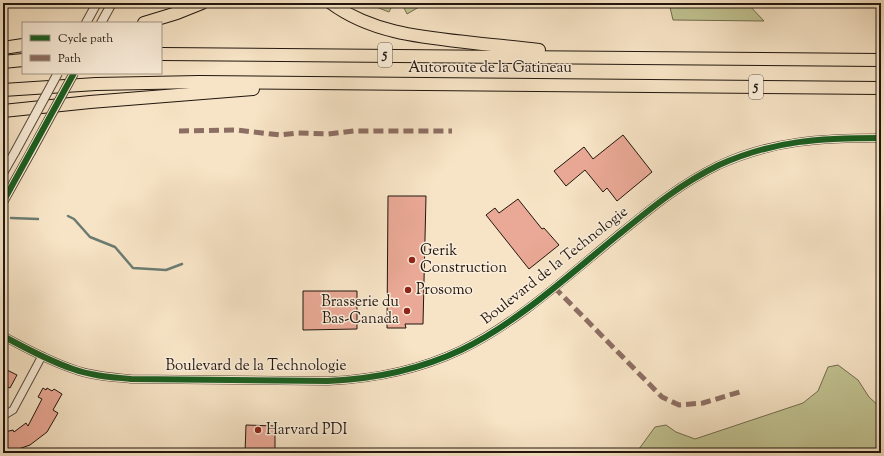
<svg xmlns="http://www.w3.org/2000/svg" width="884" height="456" font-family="'Sorts Mill Goudy',serif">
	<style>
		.green { fill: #c1c392; stroke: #716c50 }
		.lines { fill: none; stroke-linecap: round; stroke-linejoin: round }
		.stream { stroke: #6b7b71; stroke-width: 2.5 }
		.building { fill: #eaa996; stroke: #21160e }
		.minor-casing { stroke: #564a3c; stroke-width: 9 }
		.tertiary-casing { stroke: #564a3c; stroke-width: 10 }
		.motorway-casing { stroke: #21160e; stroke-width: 14 }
		.minor { stroke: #faedda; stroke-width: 7 }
		.tertiary { stroke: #faedda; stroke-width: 8 }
		.motorway { stroke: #f7e4c6; stroke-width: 12 }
		.tertiary-bridge-casing { stroke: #564a3c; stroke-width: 10; stroke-linecap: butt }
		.tertiary-bridge { stroke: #faedda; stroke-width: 8 }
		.quiet { stroke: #8d6e63; stroke-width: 5; stroke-dasharray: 10 5; stroke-linecap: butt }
		.cycleway-casing { stroke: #faedda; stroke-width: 8 }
		.cycleway { stroke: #1b5e20; stroke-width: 6 }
		.poi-dot { fill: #8f2418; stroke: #faedda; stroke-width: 1.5 }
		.labels { text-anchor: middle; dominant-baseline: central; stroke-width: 3; stroke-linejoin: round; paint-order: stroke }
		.shield { fill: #faedda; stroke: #62564b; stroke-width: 1 }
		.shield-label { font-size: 14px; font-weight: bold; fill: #21160e }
		.street-label { font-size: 15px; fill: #21160e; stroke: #faedda }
		.poi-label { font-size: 15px; fill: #21160e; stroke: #faedda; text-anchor: start }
	</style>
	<rect width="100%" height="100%" fill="#f7e4c6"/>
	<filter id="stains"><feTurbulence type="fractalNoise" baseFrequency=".005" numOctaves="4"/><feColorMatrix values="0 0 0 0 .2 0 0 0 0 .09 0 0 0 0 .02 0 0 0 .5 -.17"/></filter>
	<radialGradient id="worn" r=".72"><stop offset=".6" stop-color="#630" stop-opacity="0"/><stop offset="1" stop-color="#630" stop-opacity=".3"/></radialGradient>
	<g class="green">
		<polygon points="366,3 390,3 391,8 389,12"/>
		<polygon points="400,3 420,3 419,7 407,14 402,4"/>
		<polygon points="669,3 747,3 764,21 673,20"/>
		<polygon points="838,365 858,380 869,397 881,408 881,453 636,453 655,427 666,425 676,432 695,439 803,403 818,391 828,367"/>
	</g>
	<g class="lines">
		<g class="stream">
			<polyline points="68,216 74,219 90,237 115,247 133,268 166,270 182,264"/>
			<polyline points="11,218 38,219"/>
		</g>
	</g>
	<g class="building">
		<polygon points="623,135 652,172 617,201 607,188 603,192 585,170 566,186 554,171 584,147 593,159"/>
		<polygon points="388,196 426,196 423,324 405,324 406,328 387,328"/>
		<polygon points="518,199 542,229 544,228 559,245 529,269 486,215 495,208 499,213"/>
		<polygon points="303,291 357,291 357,329 303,330"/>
		<polygon points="5,369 17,375 10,388 3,385 3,374"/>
		<polygon points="43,388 46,390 47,388 52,391 54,389 62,394 53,410 58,413 47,432 30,445 7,453 3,440 6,438 5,432 13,430 14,432 26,423 28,426 42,399 38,397"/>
		<polygon points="246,425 275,426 275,453 245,453"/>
	</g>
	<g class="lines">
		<g class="minor-casing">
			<g id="minor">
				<path d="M3 336C25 348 49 361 73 369 92 376 112 377 131 379L328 381C374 379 419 370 461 350 517 323 569 275 617 236 650 209 680 184 719 165 774 140 822 138 881 138"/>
				<polyline points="3,416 13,410 42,356"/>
			</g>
		</g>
		<g class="tertiary-casing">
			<g id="tertiary">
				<polyline points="86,23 97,3"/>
				<polyline points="101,23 112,3"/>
				<polyline points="3,173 15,152"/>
				<polyline points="3,202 31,152"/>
			</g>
		</g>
		<g class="motorway-casing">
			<g id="motorway">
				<path d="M331 3C370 32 419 37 465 42 490 45 515 47 539 50"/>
				<polyline points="144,23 177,13 202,3"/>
				<polyline points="3,48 23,45"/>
				<polyline points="161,54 881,60"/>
				<polyline points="3,62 23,60"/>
				<polyline points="3,90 96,84 199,82 881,88"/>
				<polyline points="3,111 90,102 253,89"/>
			</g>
		</g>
		<use href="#minor" class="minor"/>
		<use href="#tertiary" class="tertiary"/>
		<use href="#motorway" class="motorway"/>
		<g class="tertiary-bridge-casing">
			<g id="tertiary-bridge">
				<polyline points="15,152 58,73"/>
				<polyline points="31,152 74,73"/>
			</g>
		</g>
		<use href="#tertiary-bridge" class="tertiary-bridge"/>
		<g class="quiet">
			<polyline points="179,131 236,130 280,135 298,133 328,134 354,131 452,131"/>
			<polyline points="554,287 662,397 679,405 703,403 743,391"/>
		</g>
		<g class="cycleway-casing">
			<g id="cycleway">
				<polyline points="3,202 74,73"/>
				<path d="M3 336C25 348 49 361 73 369 92 376 112 377 131 379L328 381C374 379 419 370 461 350 517 323 569 275 617 236 650 209 680 184 719 165 774 140 822 138 881 138"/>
			</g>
		</g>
		<use href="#cycleway" class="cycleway"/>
	</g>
	<g class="poi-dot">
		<circle cx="412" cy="260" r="4"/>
		<circle cx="408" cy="290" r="4"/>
		<circle cx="407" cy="311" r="4"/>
		<circle cx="258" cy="430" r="4"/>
	</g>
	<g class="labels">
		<g class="shield">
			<rect x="378" y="43" width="14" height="24" rx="3"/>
			<rect x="749" y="75" width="14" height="24" rx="3"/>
		</g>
		<g class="shield-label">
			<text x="385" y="55">5</text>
			<text x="756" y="87">5</text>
		</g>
		<g class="street-label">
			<text x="490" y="68">Autoroute de la Gatineau</text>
			<text transform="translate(555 266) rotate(-38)">Boulevard de la Technologie</text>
			<text x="256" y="366">Boulevard de la Technologie</text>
		</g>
		<g class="poi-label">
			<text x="420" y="251">Gerik<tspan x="420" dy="17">Construction</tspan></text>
			<text x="416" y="290">Prosomo</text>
			<text x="399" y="302" text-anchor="end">Brasserie du<tspan x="399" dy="17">Bas-Canada</tspan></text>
			<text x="266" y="430">Harvard PDI</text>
		</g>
	</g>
	<rect width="884" height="456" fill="none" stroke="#f7e4c6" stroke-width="16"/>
	<rect x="4" y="4" width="876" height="448" fill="none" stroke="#21160e" stroke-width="2"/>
	<rect x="8" y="8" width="868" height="440" fill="none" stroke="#21160e"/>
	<rect x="22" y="22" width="140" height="52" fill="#faedda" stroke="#a39788"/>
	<rect x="30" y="35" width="20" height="6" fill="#1b5e20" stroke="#a39788"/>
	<text x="58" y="42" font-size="12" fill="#21160e">Cycle path</text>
	<rect x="30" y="55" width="20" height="6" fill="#8d6e63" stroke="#a39788"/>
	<text x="58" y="62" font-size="12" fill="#21160e">Path</text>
	<rect width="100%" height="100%" filter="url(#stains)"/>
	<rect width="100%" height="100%" fill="url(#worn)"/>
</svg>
